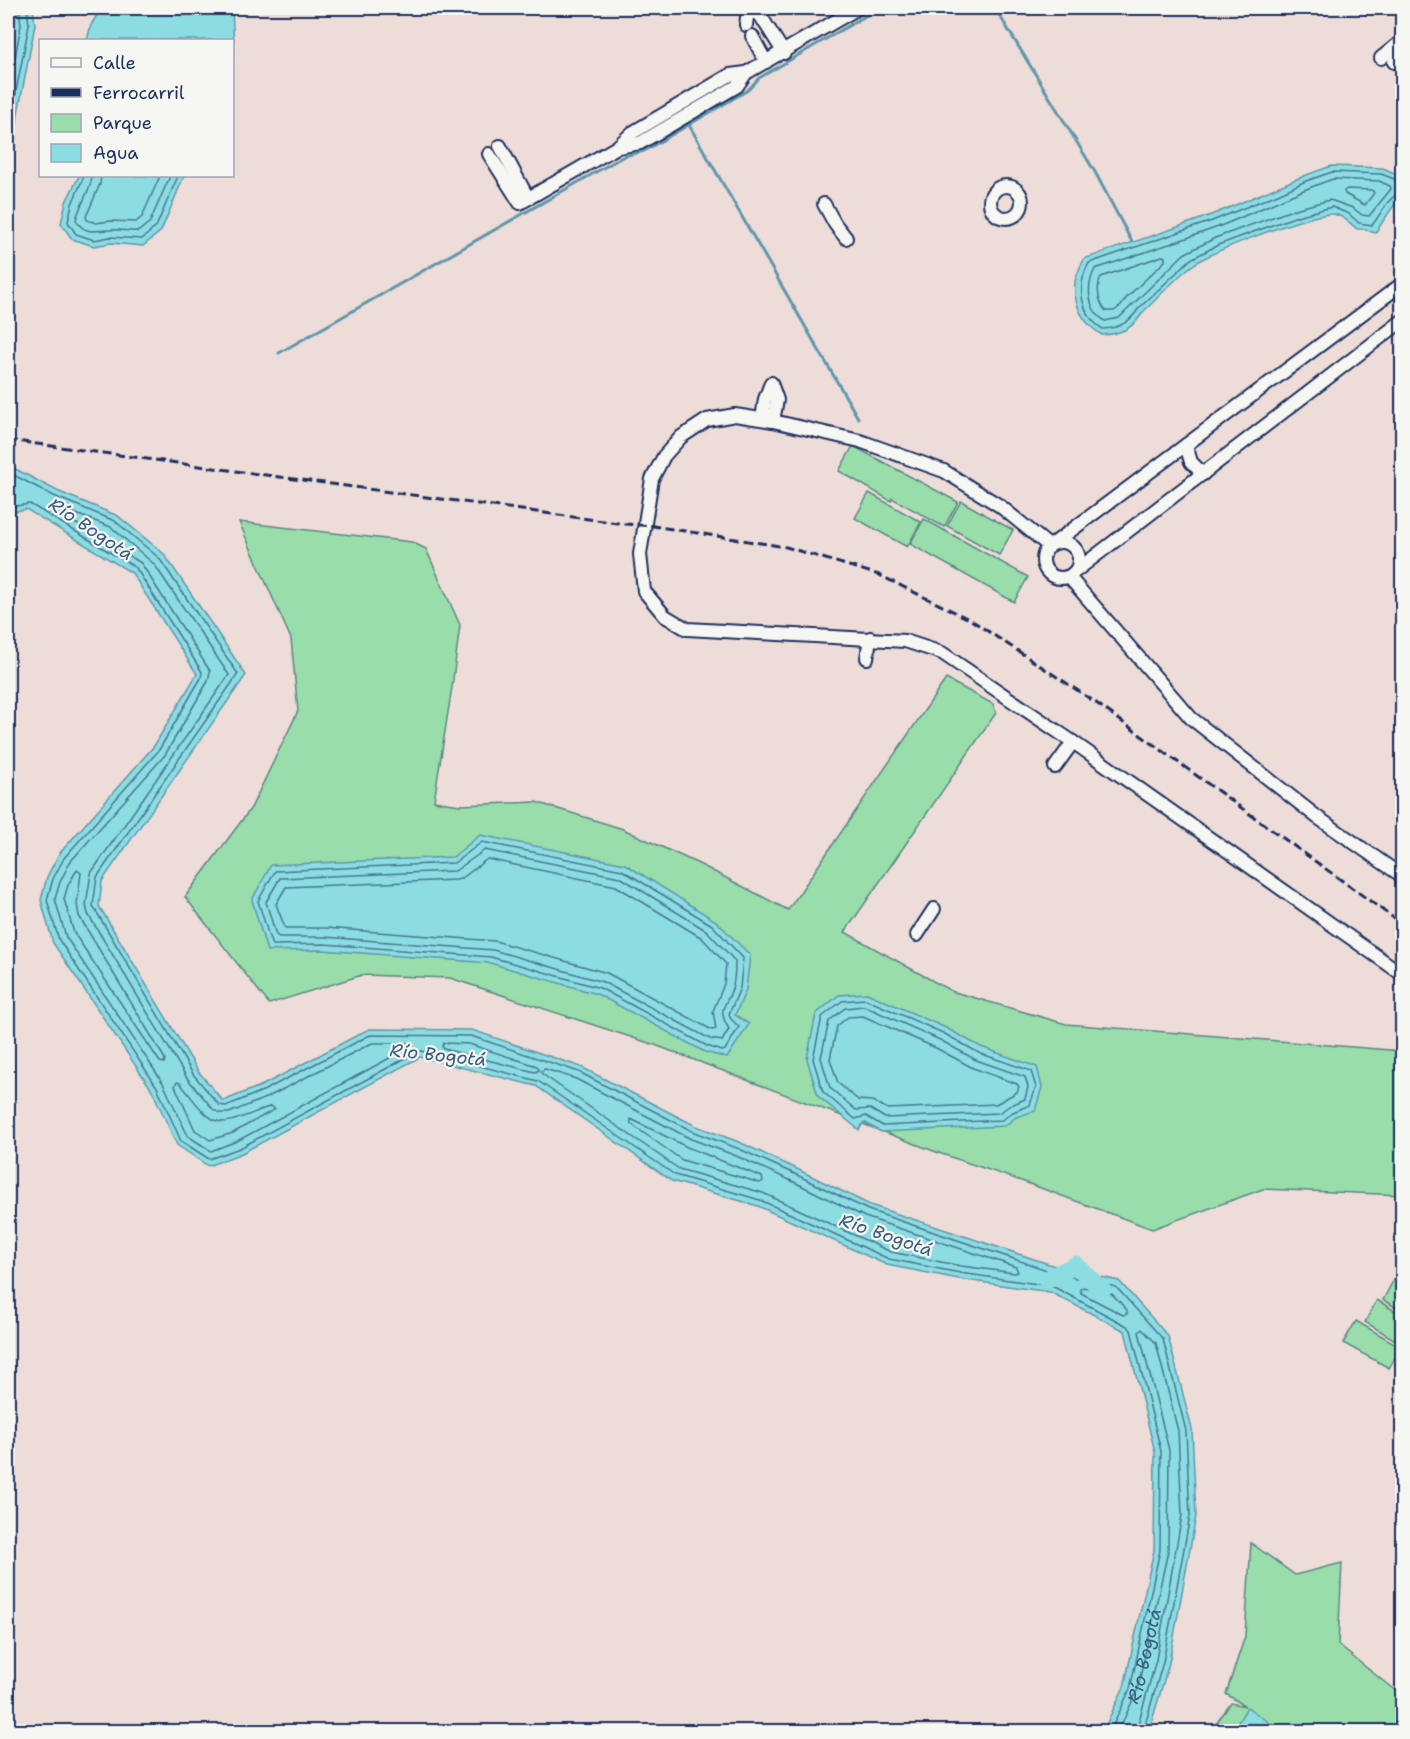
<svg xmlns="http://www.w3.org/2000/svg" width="1410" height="1739" font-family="'Shantell Sans',sans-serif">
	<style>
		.green { fill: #98ddaa; stroke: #5a8684; stroke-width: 1.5 }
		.water { fill: #8bdde2; stroke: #5e97ad; stroke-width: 1.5 }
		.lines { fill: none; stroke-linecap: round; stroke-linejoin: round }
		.shore { stroke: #487593; stroke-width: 1.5 }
		.stream { stroke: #5e97ad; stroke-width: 3 }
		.river { stroke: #8bdde2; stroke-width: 18 }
		.street-casing { stroke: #1b2f5e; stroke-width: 16 }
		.street { stroke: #f6f6f2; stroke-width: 12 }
		.rail { stroke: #1b2f5e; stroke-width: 3; stroke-dasharray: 9 4.5; stroke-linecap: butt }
		.labels { text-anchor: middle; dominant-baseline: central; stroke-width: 4.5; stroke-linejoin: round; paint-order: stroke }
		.water-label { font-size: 18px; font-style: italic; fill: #375a7f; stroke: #f6f6f2 }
	</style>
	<rect width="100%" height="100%" fill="#eedcd8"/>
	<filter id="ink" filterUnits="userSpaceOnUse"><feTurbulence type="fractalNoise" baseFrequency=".0167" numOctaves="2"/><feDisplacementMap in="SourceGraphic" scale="12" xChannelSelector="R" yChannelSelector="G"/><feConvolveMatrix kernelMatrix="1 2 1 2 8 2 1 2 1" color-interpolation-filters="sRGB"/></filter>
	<g filter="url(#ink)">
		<g class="green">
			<polygon points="853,446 958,502 944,527 892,498 891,501 839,471"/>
			<polygon points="869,493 921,522 907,547 855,518"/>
			<polygon points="961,501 1013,530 999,555 947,526"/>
			<polygon points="924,519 1028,577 1014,602 910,544"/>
			<polygon points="239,522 412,542 426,549 460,625 452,687 434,801 460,805 536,802 623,829 703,866 788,910 946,679 993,704 996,713 845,932 951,991 1066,1024 1402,1051 1402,1195 1263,1189 1152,1229 1027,1183 939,1153 655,1045 450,978 362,975 269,1004 185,897 251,808 298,711 291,639"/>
			<polygon points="1395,1277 1402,1281 1402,1311 1383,1300"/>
			<polygon points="1377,1300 1402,1315 1402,1344 1365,1322"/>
			<polygon points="1356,1321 1401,1347 1389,1368 1343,1343"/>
			<polygon points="1251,1543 1295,1575 1342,1563 1338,1645 1402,1696 1402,1731 1210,1732 1231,1703 1245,1706 1226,1694 1245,1636"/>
		</g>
		<g class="water">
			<polygon points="8,8 33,8 35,25 18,113 13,164 8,171"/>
			<polygon points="101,8 232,8 234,49 233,59 232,40 87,40 91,25"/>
			<path d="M1332 166 1383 168 1401 176 1402 199H1401L1392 208 1375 233 1364 229H1357C1350 223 1340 213 1330 214 1307 215 1211 251 1193 265 1175 278 1159 297 1143 312 1133 329 1120 334 1102 335 1083 323 1073 305 1075 282 1076 274 1081 266 1084 259 1126 244 1169 231 1211 215 1252 199 1291 179 1332 166Z"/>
			<polygon points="79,176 184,176 161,231 143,246 111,243 94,246 72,239 61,223 66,202"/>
			<polygon points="8,465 57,491 118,516 164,554 246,675 102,881 99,906 198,1071 223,1101 263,1085 369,1029 472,1030 581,1067 696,1126 739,1142 799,1170 870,1205 1061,1268 1119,1281 1168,1336 1192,1429 1196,1516 1169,1663 1149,1731 1103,1731 1124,1687 1154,1550 1155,1452 1125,1331 1050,1292 959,1279 887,1265 758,1206 672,1181 536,1086 420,1057 242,1153 208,1166 177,1145 152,1090 53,943 41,900 47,877 59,854 154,746 197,674 132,573 26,509 8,513"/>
			<polygon points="480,835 625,864 716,921 750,955 746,990 735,1015 749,1024 727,1058 705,1052 597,994 490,963 323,950 267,951 252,900 271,865 453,857"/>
			<polygon points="867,993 946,1028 981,1047 1037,1067 1042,1087 1035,1111 1016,1117 1005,1126 881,1132 864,1122 859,1130 818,1096 807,1059 816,1014 839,995"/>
			<polygon points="1247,1707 1271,1724 1278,1731 1233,1731"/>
		</g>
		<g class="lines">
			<g class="shore">
				<polyline points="8,96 21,25 19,8"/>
				<polyline points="8,162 12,112 29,25 27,8"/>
				<polyline points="84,176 72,204 68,222 76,234 94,240 110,237 142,239 156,227 178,176"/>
				<path d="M92 176C91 191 79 205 76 220 85 236 96 230 110 230 120 229 130 232 139 231L150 222 170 176"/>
				<polyline points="101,176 100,184 86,217 87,220 96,223 110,221 136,222 142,217 160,176"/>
				<path d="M1333 179 1379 181 1390 186 1391 189 1369 216 1362 215 1353 208 1330 200 1295 209 1215 238 1184 254 1119 318 1105 321C1087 310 1086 286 1095 269 1136 255 1177 242 1218 227 1256 212 1294 192 1333 179Z"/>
				<path d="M1402 182 1381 174 1332 172 1306 181 1278 194 1212 221 1089 263C1076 286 1080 315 1103 329 1120 328 1130 322 1139 308L1191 259 1218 245 1297 216 1332 207 1349 214 1359 223 1372 225C1381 215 1388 195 1402 193"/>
				<polygon points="1347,189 1372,190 1374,193 1365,205 1345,194 1344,191"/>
				<path d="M1162 256 1165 257V261L1127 297 1121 306 1114 311H1106C1098 302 1096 288 1101 277Z"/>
				<polyline points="8,472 54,496 115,521 159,558 238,674 97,877 93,906 193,1074 219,1105 226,1106 265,1090 370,1035 471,1036 579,1072 694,1132 737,1148 797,1175 868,1210 1059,1274 1116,1287 1163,1339 1186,1431 1190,1516 1163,1662 1143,1732"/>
				<polyline points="8,507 30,504 136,568 202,672 201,678 159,750 64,858 53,879 47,900 59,940 157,1087 181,1141 209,1159 240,1148 417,1052 422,1051 538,1081 675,1175 760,1200 889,1259 960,1273 1052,1286 1127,1326 1131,1330 1161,1451 1160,1550 1130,1689 1110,1732"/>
				<polygon points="57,507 111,527 154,564 229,675 91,873 86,905 88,914 187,1078 213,1109 219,1113 229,1113 268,1097 372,1043 407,1043 410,1045 408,1048 237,1141 211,1151 188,1136 163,1083 66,937 55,899 60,882 70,862 165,755 208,681 210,671 141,563 57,512"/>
				<polygon points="482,842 622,870 712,925 743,958 740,988 729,1014 731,1019 739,1027 725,1050 722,1051 707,1046 600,988 491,957 324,944 273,945 271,943 258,901 275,871 454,863"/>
				<path d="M485 850 620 877 707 931 735 961C735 969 735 978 733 985 728 1007 715 1006 729 1029L722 1041 710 1039 603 982 493 950 324 937H279L276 935 266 902 280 878 455 871Z"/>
				<polygon points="487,859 616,886 702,938 726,964 724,984 713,1011 716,1029 712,1030 607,973 495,941 325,928 285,928 276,904 286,887 457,880 465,876"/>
				<polygon points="77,870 81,873 77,904 79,916 165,1059 164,1063 160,1062 74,933 64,899 68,885"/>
				<polygon points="865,999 943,1033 979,1053 1031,1071 1036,1087 1030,1105 1013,1112 1002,1120 883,1126 866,1116 855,1119 823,1092 813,1059 822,1017 842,1001"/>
				<polygon points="864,1006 940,1040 976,1060 1025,1077 1028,1087 1025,1099 1009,1106 999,1113 885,1118 870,1109 856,1110 830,1088 821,1058 829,1021 845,1008"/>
				<polygon points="863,1016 936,1048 973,1068 1017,1084 1019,1087 1017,1092 996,1104 888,1109 872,1101 858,1100 838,1083 830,1059 837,1026 848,1017"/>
				<polygon points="444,1043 469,1044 537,1066 539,1070 535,1072 444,1049 442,1046"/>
				<polygon points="545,1069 576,1079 691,1139 734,1155 794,1182 865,1217 1016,1267 1018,1272 1015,1273 961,1266 891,1252 763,1193 679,1169 542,1074 541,1071"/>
				<path d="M177 1082 180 1083C219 1133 214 1128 271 1106L275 1109 233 1133 210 1140 195 1130 175 1086Z"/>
				<polygon points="631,1119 687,1147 762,1177 763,1181 760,1183 682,1160 631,1124"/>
				<polygon points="1083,1287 1112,1294 1127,1310 1127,1314 1123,1315 1081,1293 1080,1289"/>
				<path id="s1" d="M1118 1732 1137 1691 1168 1551 1169 1450 1139 1332 1142 1329 1156 1343 1178 1431 1182 1515 1156 1660 1136 1732"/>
			</g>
			<g class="stream">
				<polyline points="995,8 1095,172 1132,242"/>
				<polyline points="689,125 858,418"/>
				<polyline points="279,353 624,156 644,151 748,90 759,78 879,8"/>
			</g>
			<polyline class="river" points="1047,1279 1076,1265 1102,1290"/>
			<g class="street-casing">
				<g id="street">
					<polyline points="746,25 748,10 760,15 784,53"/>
					<polyline points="752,36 766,62"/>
					<polyline points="1381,58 1402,41"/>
					<polyline points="1394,62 1402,55"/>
					<polyline points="500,146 528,198"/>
					<polyline points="618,147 640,143 737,86 746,73"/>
					<polyline points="489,154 520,203 617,147 632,133 730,75 746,73 858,8"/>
					<circle cx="1006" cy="202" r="16"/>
					<polyline points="824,204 835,224 846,238"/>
					<polyline points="771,383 777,400 773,421"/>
					<polyline points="762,419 765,399 771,383"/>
					<polyline points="1186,445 1191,462 1203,474"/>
					<polyline points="1057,541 1402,284"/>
					<circle cx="1061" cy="560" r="18"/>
					<polyline points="1049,546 1000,506 944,471 860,441 773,421 735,415 707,420 681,437 664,456 652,479 640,554 644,591 665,616 687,629 905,641 942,653 1073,742 1402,974"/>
					<polyline points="1077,570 1402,321"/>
					<polyline points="1069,577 1191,718 1317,817 1402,876"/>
					<polyline points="867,658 870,638"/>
					<polyline points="1055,767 1073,742"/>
					<polyline points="917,935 934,909"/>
				</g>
			</g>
			<use href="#street" class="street"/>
			<polyline class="rail" points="8,440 625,524 653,526 786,547 879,575 971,620 1092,700 1402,924"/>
		</g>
	</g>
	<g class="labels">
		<g class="water-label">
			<text transform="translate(91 529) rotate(34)">Río Bogotá</text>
			<text transform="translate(438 1055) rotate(6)">Río Bogotá</text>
			<text transform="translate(886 1235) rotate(19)">Río Bogotá</text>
			<text stroke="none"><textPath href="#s1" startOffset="81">Río Bogotá</textPath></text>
		</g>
	</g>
	<rect width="1410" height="1739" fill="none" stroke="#f6f6f2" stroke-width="30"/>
	<rect x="15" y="15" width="1380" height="1709" fill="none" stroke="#1b2f5e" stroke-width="2" filter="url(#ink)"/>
	<rect x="39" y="39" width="195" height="138" fill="#f6f6f2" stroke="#9ea6b7" stroke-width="1.5"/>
	<rect x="51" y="58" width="30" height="9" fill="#f6f6f2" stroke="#9ea6b7" stroke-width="1.5"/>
	<text x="93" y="69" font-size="18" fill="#1b2f5e">Calle</text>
	<rect x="51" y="88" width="30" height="9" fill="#1b2f5e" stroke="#9ea6b7" stroke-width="1.5"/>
	<text x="93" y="99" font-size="18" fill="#1b2f5e">Ferrocarril</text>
	<rect x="51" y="114" width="30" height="18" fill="#98ddaa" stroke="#9ea6b7" stroke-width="1.5"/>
	<text x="93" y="129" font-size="18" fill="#1b2f5e">Parque</text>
	<rect x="51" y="144" width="30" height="18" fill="#8bdde2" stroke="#9ea6b7" stroke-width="1.5"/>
	<text x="93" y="159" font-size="18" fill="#1b2f5e">Agua</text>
</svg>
